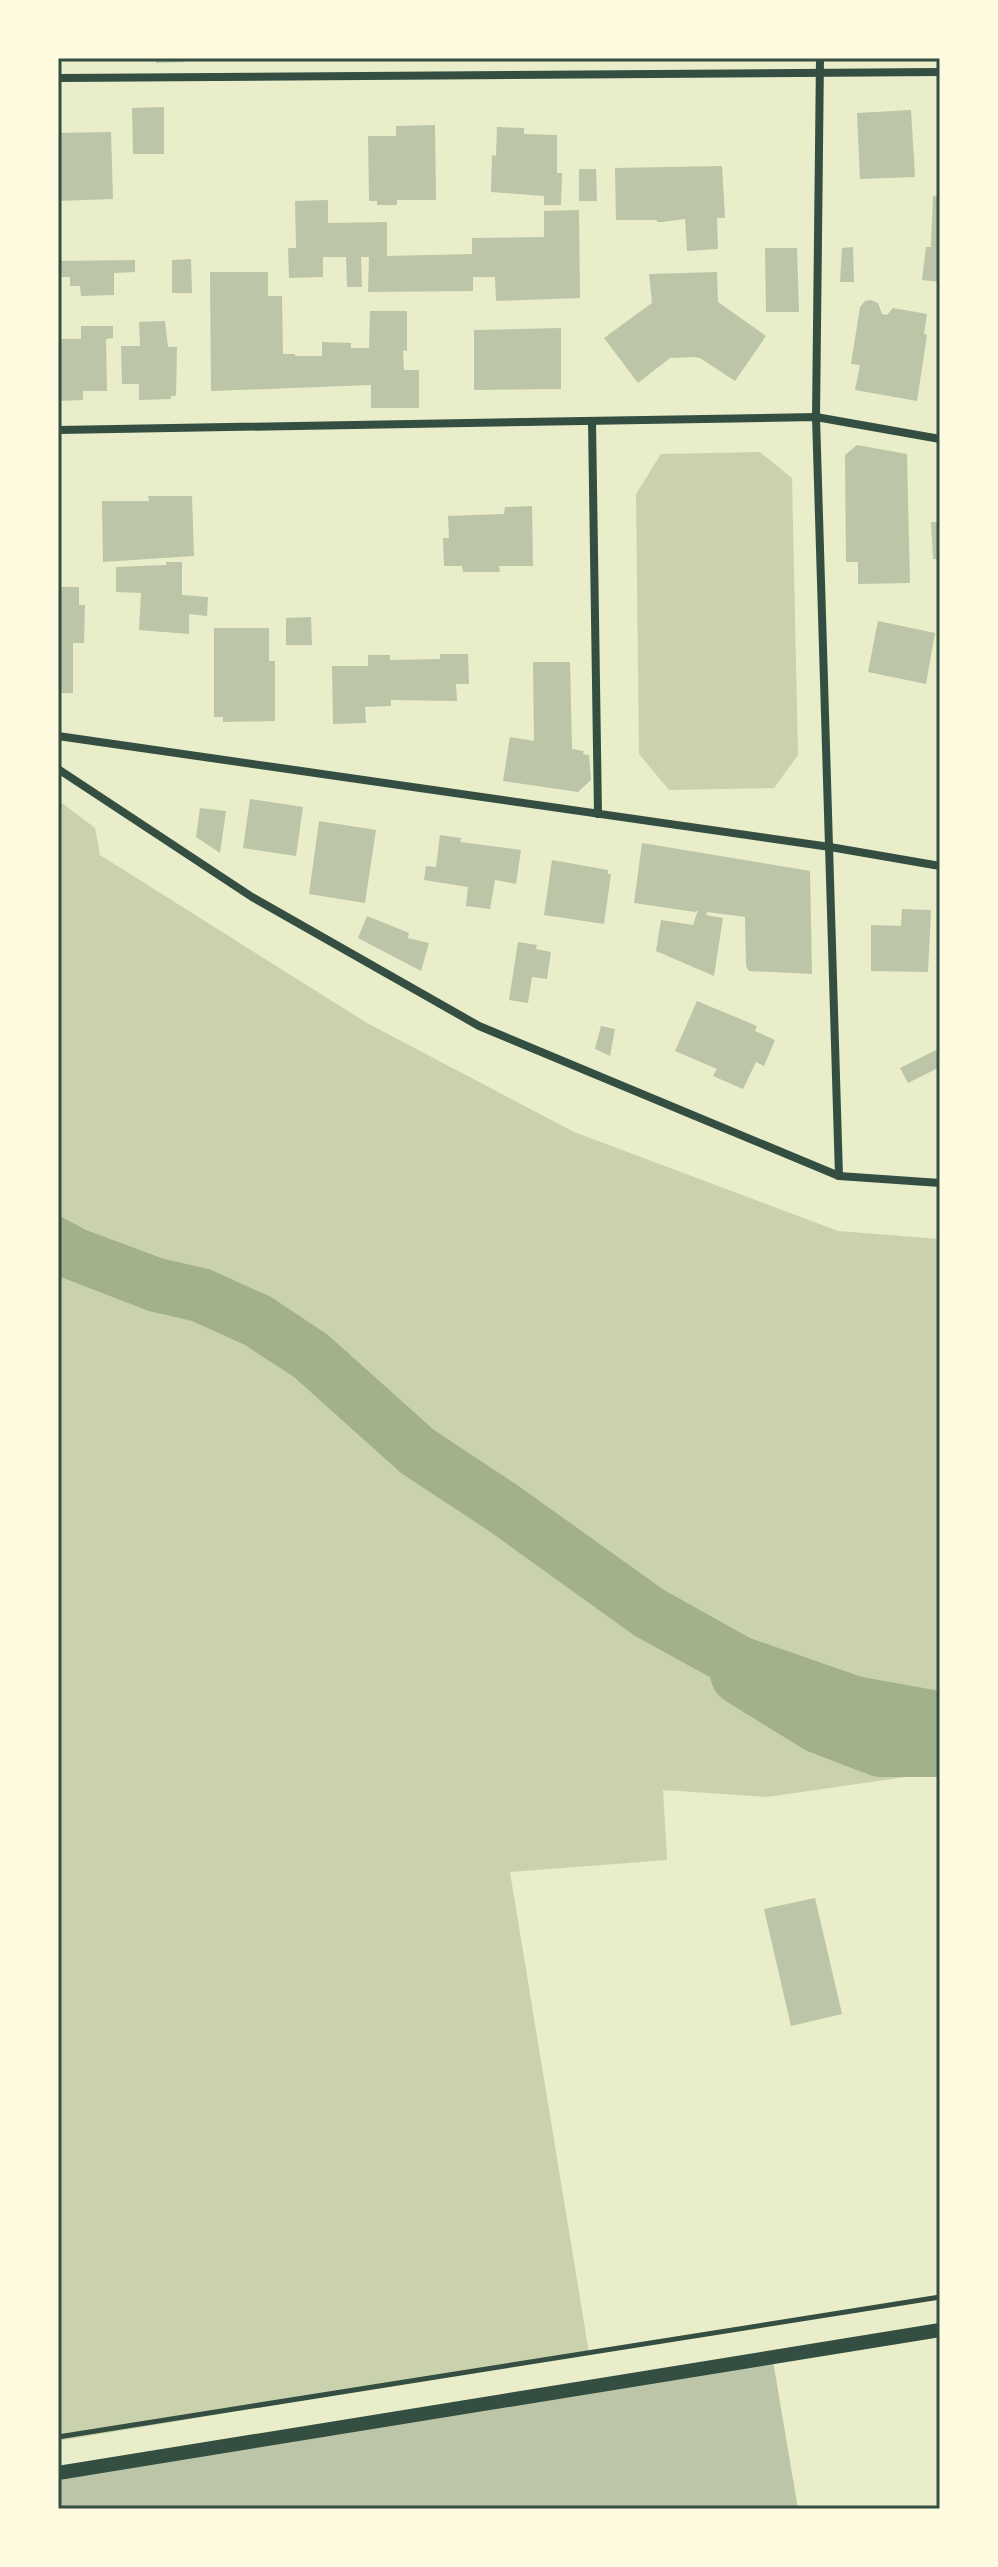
<svg xmlns="http://www.w3.org/2000/svg" width="998" height="2567" font-family="Spectral,serif">
	<style>
		.green { fill: #cad2ad }
		.water { fill: #a3b18a }
		.lines { fill: none; stroke-linecap: round; stroke-linejoin: round }
		.river { stroke: #a3b18a; stroke-width: 66 }
		.building { fill: #bcc5a7 }
		.path { stroke: #344e41; stroke-width: 5 }
		.minor { stroke: #344e41; stroke-width: 8 }
		.tertiary { stroke: #344e41; stroke-width: 14 }
		.neatline { fill: none; stroke: #344e41; stroke-width: 3 }
	</style>
	<rect width="100%" height="100%" fill="#e9edc9"/>
	<g class="green">
		<polygon points="760,452 792,478 798,755 774,788 669,790 639,754 636,494 661,454"/>
		<polygon points="58,800 95,828 100,855 367,1023 574,1132 838,1231 940,1239 940,1772 767,1797 663,1790 667,1860 510,1872 589,2353 58,2441"/>
	</g>
	<polygon class="water" points="58,1215 86,1230 164,1259 209,1269 271,1297 328,1335 434,1430 520,1487 664,1590 750,1638 862,1677 940,1691 940,1739 914,1741 849,1729 789,1711 728,1687 635,1636 489,1531 401,1473 294,1377 245,1345 192,1321 149,1311 58,1276"/>
	<g class="lines">
		<polyline class="river" points="743,1673 821,1721 881,1744 940,1744"/>
	</g>
	<g class="building">
		<polygon points="156,58 185,58 185,62 156,63"/>
		<polygon points="164,107 164,154 133,154 132,108"/>
		<polygon points="911,110 915,177 860,179 857,113"/>
		<polygon points="435,125 436,200 397,200 397,205 377,205 377,201 369,201 368,136 396,136 396,126"/>
		<polygon points="497,127 524,128 524,134 557,135 557,173 562,173 561,205 544,205 544,196 491,192 492,155 496,156"/>
		<polygon points="111,132 113,199 58,201 58,133"/>
		<polygon points="722,166 725,218 717,218 718,249 687,251 685,219 662,222 657,222 657,220 616,220 615,168"/>
		<polygon points="579,169 596,169 597,201 579,201"/>
		<polygon points="933,196 940,197 940,282 922,280 926,247 931,247 931,244"/>
		<polygon points="328,200 328,223 387,222 387,256 472,254 472,238 544,237 544,211 579,210 580,298 496,301 495,277 473,277 473,291 368,292 369,257 361,257 362,287 347,287 346,257 323,257 323,277 289,278 288,248 296,248 295,201"/>
		<polygon points="853,247 854,282 840,282 842,248"/>
		<polygon points="765,248 797,248 799,312 766,312"/>
		<polygon points="191,259 192,293 172,293 172,260"/>
		<polygon points="135,260 135,272 114,273 114,295 81,296 80,286 70,286 70,277 58,277 58,261"/>
		<polygon points="210,272 268,272 268,296 282,296 283,354 295,354 295,356 322,356 322,342 351,343 351,348 369,348 370,311 407,311 407,351 403,350 404,370 419,370 419,408 371,408 371,385 211,391"/>
		<polygon points="717,272 718,302 766,336 735,381 700,358 694,357 670,358 638,383 604,338 652,303 649,274"/>
		<polygon points="871,300 878,303 882,314 887,315 893,308 927,314 924,334 927,335 917,401 855,390 860,365 851,364 860,307 865,301"/>
		<polygon points="165,321 168,347 177,347 176,396 171,396 171,399 139,400 139,384 122,384 121,346 140,346 139,322"/>
		<polygon points="81,326 113,326 113,338 106,339 107,391 83,391 83,400 58,401 58,339 81,339"/>
		<polygon points="561,328 561,389 474,390 474,330"/>
		<polygon points="857,445 907,454 910,583 858,584 858,562 846,562 845,455"/>
		<polygon points="148,496 192,496 194,556 103,562 102,501 149,501"/>
		<polygon points="532,506 533,566 499,566 500,572 463,572 462,566 444,566 443,538 449,538 448,516 504,514 505,507"/>
		<polygon points="931,522 940,522 940,559 933,559"/>
		<polygon points="166,562 182,562 182,595 208,597 207,616 189,614 189,634 139,630 141,593 116,592 116,567 166,565"/>
		<polygon points="58,587 79,587 79,605 85,605 84,643 73,643 73,693 58,693"/>
		<polygon points="311,617 312,645 286,645 286,618"/>
		<polygon points="878,621 935,633 926,684 868,672"/>
		<polygon points="214,628 269,628 269,661 275,661 275,721 223,722 223,717 214,717"/>
		<polygon points="440,654 468,654 469,684 456,684 457,701 394,700 391,700 391,706 365,707 366,723 333,724 332,666 368,666 368,655 390,655 390,660 440,659"/>
		<polygon points="533,662 570,662 572,749 584,751 583,754 589,755 591,780 578,792 503,781 510,737 534,741"/>
		<polygon points="250,799 303,807 296,856 243,848"/>
		<polygon points="200,808 226,811 220,853 196,837"/>
		<polygon points="319,821 376,830 365,903 309,894"/>
		<polygon points="440,835 461,838 460,842 521,850 516,884 495,880 490,909 466,906 468,887 424,880 426,866 436,867"/>
		<polygon points="642,843 810,871 812,974 749,971 746,966 745,917 738,916 707,912 706,915 723,918 714,976 656,951 661,920 693,925 698,910 695,912 634,903"/>
		<polygon points="552,860 608,870 608,874 611,874 604,924 544,915"/>
		<polygon points="902,909 931,910 928,972 871,971 871,925 901,926"/>
		<polygon points="367,916 409,933 408,938 429,943 421,971 358,938"/>
		<polygon points="518,942 537,945 536,949 551,952 547,979 532,977 528,1003 509,1000"/>
		<polygon points="697,1001 757,1026 755,1031 775,1040 764,1066 756,1062 743,1089 713,1076 717,1069 675,1051"/>
		<polygon points="601,1026 615,1029 610,1056 595,1049"/>
		<polygon points="940,1048 940,1067 908,1083 900,1068"/>
		<polygon points="815,1898 842,2014 791,2026 764,1909"/>
		<polygon points="773,2361 798,2509 58,2509 58,2477"/>
	</g>
	<g class="lines">
		<polyline class="path" points="58,2437 940,2297"/>
		<g class="minor">
			<polyline points="820,58 816,417 839,1176"/>
			<polyline points="58,78 940,72"/>
			<polyline points="592,421 598,814"/>
			<polyline points="58,430 816,417 940,439"/>
			<polyline points="58,736 830,847 940,866"/>
			<polyline points="58,769 252,897 479,1026 839,1176 940,1183"/>
		</g>
		<polyline class="tertiary" points="58,2473 940,2330"/>
	</g>
	<rect width="998" height="2567" fill="none" stroke="#fefae0" stroke-width="120"/>
	<rect x="60" y="60" width="878" height="2447" class="neatline"/>
</svg>
